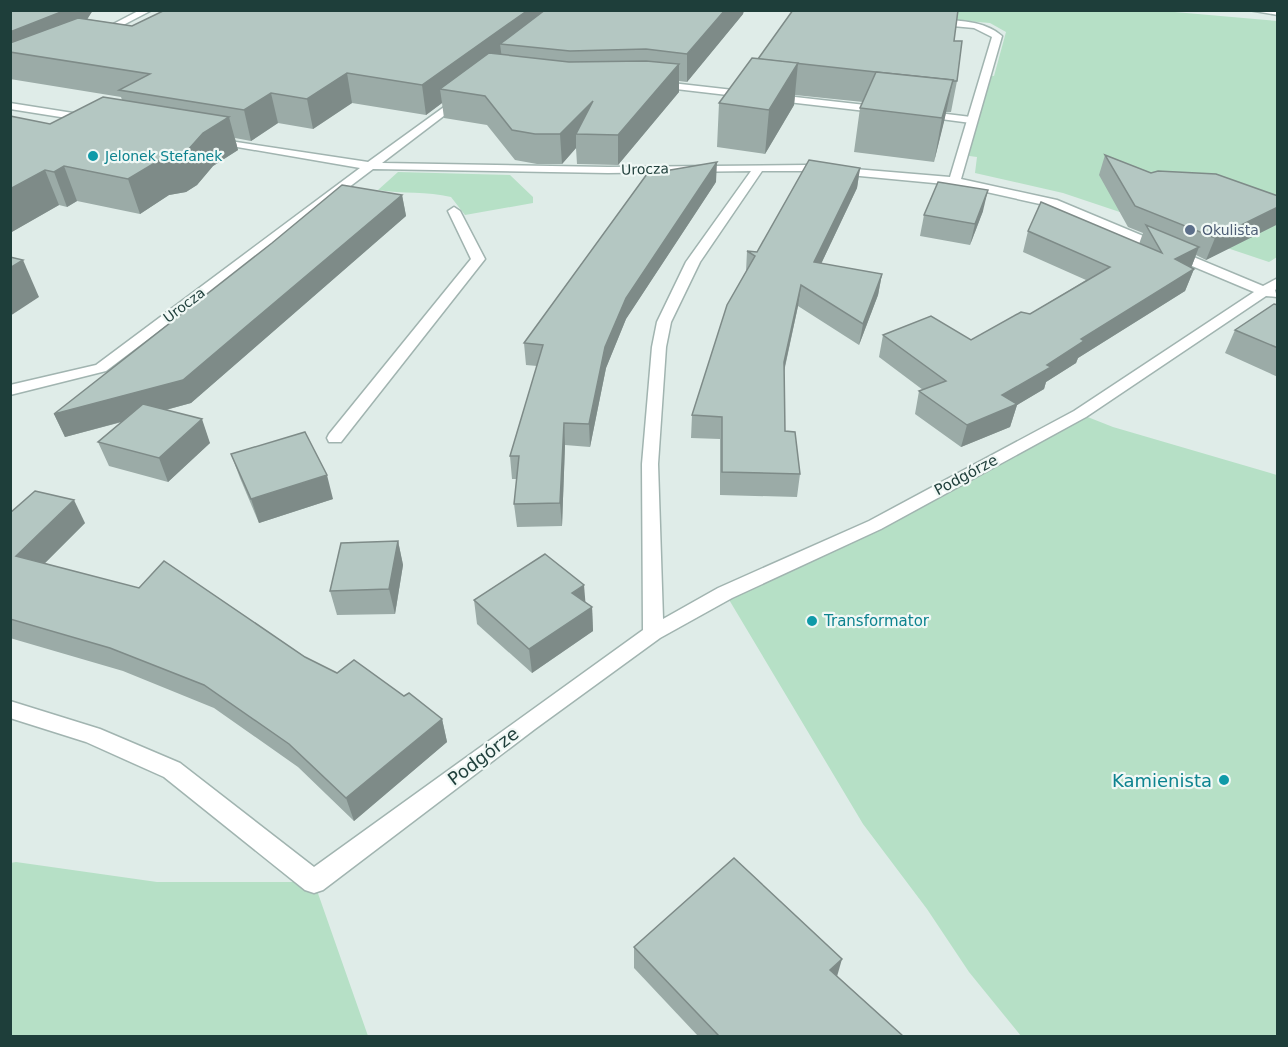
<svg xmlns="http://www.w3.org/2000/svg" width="1288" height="1047" font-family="'DejaVu Sans',sans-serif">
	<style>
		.green { fill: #b6e0c6 }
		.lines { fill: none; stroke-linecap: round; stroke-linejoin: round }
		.lane-casing { stroke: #a1b4b0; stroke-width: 3 }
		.street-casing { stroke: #a1b4b0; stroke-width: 3 }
		.lane { fill: #fff; fill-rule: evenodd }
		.street { fill: #fff; fill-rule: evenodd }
		.wall { fill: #9baba7 }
		.shaded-wall { fill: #7e8b88 }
		.building { fill: #b4c7c2; stroke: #7e8b88; stroke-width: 1.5 }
		.culture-dot { fill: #0f9aa8; stroke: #f0f8f5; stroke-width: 2 }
		.service-dot { fill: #5c6f8a; stroke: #f0f8f5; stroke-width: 2 }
		.labels { text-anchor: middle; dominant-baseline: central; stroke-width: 4.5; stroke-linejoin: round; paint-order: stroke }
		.far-culture-label { font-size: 14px; fill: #0d838f; stroke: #f0f8f5; text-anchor: start }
		.far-street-label { font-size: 14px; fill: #1e3e3a; stroke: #f0f8f5 }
		.far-service-label { font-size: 14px; fill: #4e5e75; stroke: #f0f8f5; text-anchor: start }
		.street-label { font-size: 15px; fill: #1e3e3a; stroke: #f0f8f5 }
		.culture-label { font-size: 15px; fill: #0d838f; stroke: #f0f8f5; text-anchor: start }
		.near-street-label { font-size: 18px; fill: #1e3e3a; stroke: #f0f8f5 }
		.near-culture-label { font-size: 18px; fill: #0d838f; stroke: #f0f8f5; text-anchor: end }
	</style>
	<rect width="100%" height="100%" fill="#dfece8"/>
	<g class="green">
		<polygon points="1152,10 1277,21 1277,257 1269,262 1063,193 975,173 977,157 962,155 985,75 994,76 1006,32 990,23 848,11"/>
		<path d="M398 172 510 175 533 197V203L465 215 451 197C427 191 403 194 378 190Z"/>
		<polygon points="1080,414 1113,427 1277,475 1277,1036 1021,1036 969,972 927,909 863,824 725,593 793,562"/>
		<polygon points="16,862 157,882 314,882 368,1036 11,1036 10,863"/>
	</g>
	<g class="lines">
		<g class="lane-casing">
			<g id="lane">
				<polygon points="654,81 883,107 888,110 883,113 650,86 650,82"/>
				<polygon points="922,111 971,117 976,120 971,123 918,116 917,114"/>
				<polygon points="454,207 460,211 485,259 341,442 329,442 327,438 329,434 471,259 448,211"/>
			</g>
		</g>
		<g class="street-casing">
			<g id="street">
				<polygon points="140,10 152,10 104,35 96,33"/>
				<polygon points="1249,10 1278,10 1278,15"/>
				<path d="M934 19C957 21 984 20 1002 36L961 179 1057 200 1263 286 1278 278V288L1275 290 1277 297 1266 296 1086 417 881 529 732 598 660 638 535 729 323 890 314 893 305 890 164 777 86 742 10 718V701L100 729 180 763 314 867 643 630 642 464 652 347 657 322 686 262 751 171 608 173 373 169 106 371 10 395V385L96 365 360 168 214 143 208 140 210 138 368 162 462 94 467 97 466 99 382 163 608 167 807 165 950 177 992 37 974 28 931 24V20ZM762 171H807L955 185 1049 206 1254 292 1074 411 869 521 718 588 663 619 658 464 666 347 671 322 700 262Z"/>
				<polygon points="10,103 92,116 97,119 92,122 10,109"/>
			</g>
		</g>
		<use href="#lane" class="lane"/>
		<use href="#street" class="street"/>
	</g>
	<g class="wall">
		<polygon points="10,10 93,10 87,19 132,26 165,10 744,10 743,14 687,82 679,81 679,92 618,165 577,164 576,148 562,164 537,164 515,160 487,125 444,118 442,103 426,115 352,103 313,129 278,123 251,141 235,138 238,150 213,166 197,185 186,192 169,195 140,214 77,201 67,207 59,205 10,233 50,124 122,100 121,97 10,79"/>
		<polygon points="954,41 957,81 951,112 946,112 934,162 854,152 860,108 863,102 795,95 794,105 765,154 717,147 719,103 758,59"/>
		<polygon points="1105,155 1151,173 1278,196 1278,224 1206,260 1196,255 1191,268 1194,269 1185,291 1078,358 1076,363 1046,382 1044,389 1017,405 1010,427 961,447 915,414 919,391 923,390 879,357 883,335 971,340 1030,314 1086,280 1023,252 1028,231 1139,244 1143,233 1128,227 1099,175"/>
		<polygon points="860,168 857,188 821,264 882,274 878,295 859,345 798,306 784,372 785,431 800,474 797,497 720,495 720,439 691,438 692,415 746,272 747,251 757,252"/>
		<polygon points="716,182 626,319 606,368 590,447 565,445 562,526 517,527 514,504 517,479 512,479 510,456 537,366 526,365 524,343"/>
		<polygon points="402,195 406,216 191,403 166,410 210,443 168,482 109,466 98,442 122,422 65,437 54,414"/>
		<polygon points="983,211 970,245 920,236 924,215"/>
		<polygon points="1278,305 1278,377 1225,353 1235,330"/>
		<polygon points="231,454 333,499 259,523 240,478"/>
		<polygon points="10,513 85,523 45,563 305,657 337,673 404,696 442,719 447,742 354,821 298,767 214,708 123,671 10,638"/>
		<polygon points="398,541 403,565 395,614 337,615 330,591"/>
		<polygon points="474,600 585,602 592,607 593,631 532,673 477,624"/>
		<polygon points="634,947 837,976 903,1036 698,1036 634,968"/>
	</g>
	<g class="shaded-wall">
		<polygon points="66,10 93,10 75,39 10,52 10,32"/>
		<polygon points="528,10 566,10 500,44 502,59 440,89 442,103 426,115 422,85"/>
		<polygon points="725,10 744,10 743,14 687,82 687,54"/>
		<polygon points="798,63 794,105 765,154 769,110"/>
		<polygon points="679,64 679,92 618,165 618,135"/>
		<polygon points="347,73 352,103 313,129 307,99"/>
		<polygon points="953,80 944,122 934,162 942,118"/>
		<polygon points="271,93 278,123 251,141 244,110"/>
		<polygon points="593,101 576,134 576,148 562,164 560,134"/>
		<polygon points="229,117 238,150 213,166 197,185 186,192 169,195 140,214 128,179"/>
		<polygon points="717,162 716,182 626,319 606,368 590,447 589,424 605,347 626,298"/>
		<polygon points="64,166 77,201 67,207 54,172"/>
		<polygon points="860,168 857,188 812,283 814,262"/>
		<polygon points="45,170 59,205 10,233 10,189"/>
		<polygon points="988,190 983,211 970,245 975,224"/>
		<polygon points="402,195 406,216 191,403 65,437 54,414"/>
		<polygon points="1278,207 1278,224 1206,260 1215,238"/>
		<polygon points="1199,247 1191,268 1175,259"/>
		<polygon points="23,260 39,297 10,316 10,268"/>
		<polygon points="1194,269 1185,291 1078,358 1076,363 1046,382 1044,389 1017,405 1010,427 961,447 967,425 1002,395 1047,365 1081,339"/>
		<polygon points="882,274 878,295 859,345 863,324"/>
		<polygon points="801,285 798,306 781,384 784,362"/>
		<polygon points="202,419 210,443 168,482 159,458"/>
		<polygon points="564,423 565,445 562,526 560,503"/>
		<polygon points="327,475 333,499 259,523 251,499"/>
		<polygon points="74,500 85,523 29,579 16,556"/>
		<polygon points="398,541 403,565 395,614 389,589"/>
		<polygon points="584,585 586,609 572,593"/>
		<polygon points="592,607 593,631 532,673 529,649"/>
		<polygon points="442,719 447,742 354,821 346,798"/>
		<polygon points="842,959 836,980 830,970"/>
	</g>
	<g class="building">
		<polygon points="10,10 66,10 10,32"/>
		<polygon points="165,10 528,10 422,85 347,73 307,99 271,93 244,110 119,90 150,74 10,52 10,43 78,18 132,26"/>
		<polygon points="545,10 725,10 687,54 646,49 570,51 500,44"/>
		<polygon points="793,10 958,10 954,41 962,41 957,81 952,81 953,80 876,72 758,59"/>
		<polygon points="489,53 569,62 646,61 679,64 618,135 576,134 593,101 560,134 535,134 512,130 485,96 440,89"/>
		<polygon points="752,58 798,63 769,110 719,103"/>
		<polygon points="876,72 953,80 942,118 860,108"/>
		<polygon points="103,97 229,117 203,133 187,151 176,158 158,161 128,179 64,166 54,172 45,170 10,189 10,116 50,124"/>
		<polygon points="1105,155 1151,173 1158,171 1216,174 1278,196 1278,207 1215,238 1135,206"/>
		<polygon points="809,160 860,168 814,262 882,274 863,324 801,285 784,362 785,431 795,432 800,474 722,472 722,417 692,415 727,305 755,256 747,251 757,252"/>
		<polygon points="717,162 626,298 605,347 589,424 564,423 560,503 514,504 519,456 510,456 543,345 524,343 647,174"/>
		<polygon points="938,182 988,190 975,224 924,215"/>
		<polygon points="342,185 402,195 183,380 54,414 272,243"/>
		<polygon points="1041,202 1162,253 1146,225 1199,247 1175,259 1194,269 1081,339 1084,341 1047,365 1051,367 1002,395 1017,404 967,425 919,391 946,381 883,335 931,316 971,340 1021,312 1030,314 1110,267 1028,231"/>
		<polygon points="10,257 23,260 10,268"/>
		<polygon points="1274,304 1278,305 1278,348 1235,330"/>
		<polygon points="143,404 202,419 159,458 98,442"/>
		<polygon points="305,432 327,475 251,499 231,454"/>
		<polygon points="35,491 74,500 16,556 139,588 164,561 305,657 337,673 354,660 404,696 409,693 442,719 346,798 289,744 204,685 110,648 10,619 10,513"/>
		<polygon points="398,541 389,589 330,591 341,543"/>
		<polygon points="545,554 584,585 572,593 592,607 529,649 474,600"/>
		<polygon points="734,858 842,959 830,970 903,1036 719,1036 634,947"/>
	</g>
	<g class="culture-dot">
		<circle cx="93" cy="156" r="6"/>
		<circle cx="812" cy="621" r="6"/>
		<circle cx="1224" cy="780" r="6"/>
	</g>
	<circle class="service-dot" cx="1190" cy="230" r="6"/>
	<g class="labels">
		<g class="far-culture-label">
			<text x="105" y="156">Jelonek Stefanek</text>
		</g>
		<g class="far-street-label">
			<text transform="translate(645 169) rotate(-2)">Urocza</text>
			<text transform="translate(184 305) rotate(-37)">Urocza</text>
		</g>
		<g class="far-service-label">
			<text x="1202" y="230">Okulista</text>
		</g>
		<g class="street-label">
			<text transform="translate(966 475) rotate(-28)">Podgórze</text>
		</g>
		<g class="culture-label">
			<text x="824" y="621">Transformator</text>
		</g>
		<g class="near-street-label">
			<text transform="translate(483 756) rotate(-37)">Podgórze</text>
		</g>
		<g class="near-culture-label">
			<text x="1212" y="780">Kamienista</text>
		</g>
	</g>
	<rect width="1288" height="1047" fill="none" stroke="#1e3e3a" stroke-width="24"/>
</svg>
